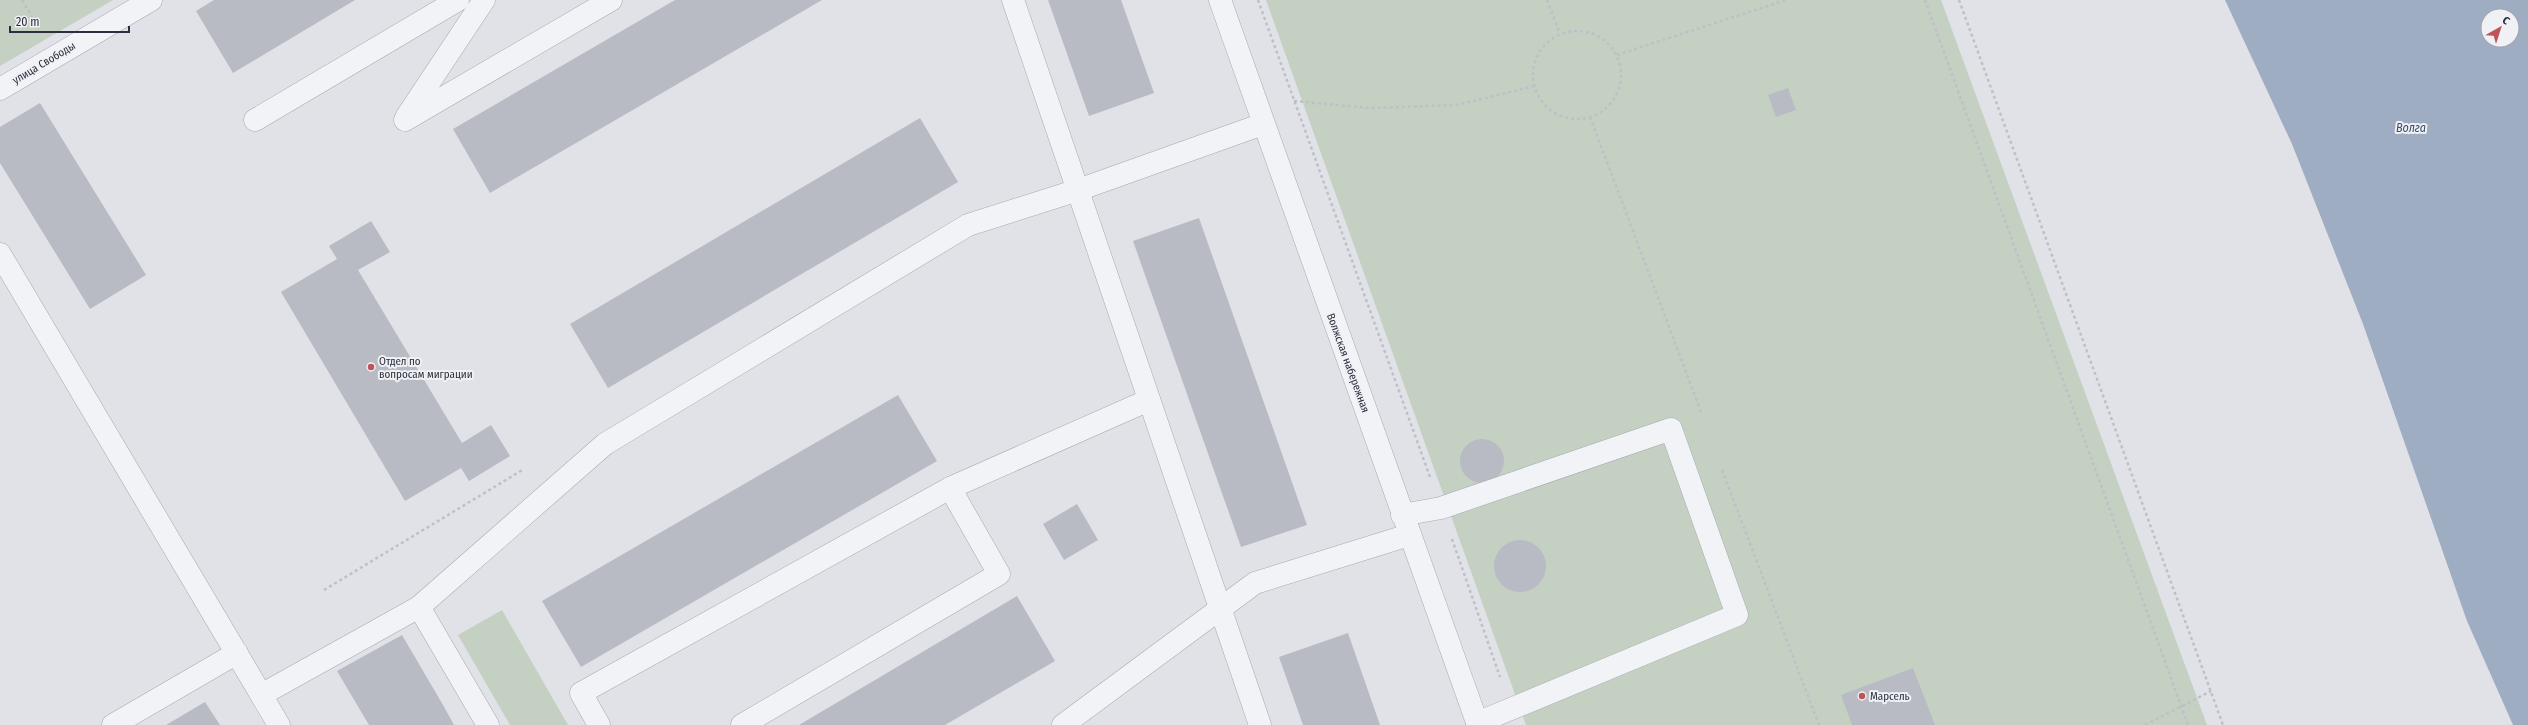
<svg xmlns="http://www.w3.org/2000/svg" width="2528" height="725" font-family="'Fira Sans Condensed',sans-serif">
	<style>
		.green { fill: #c4d0c2 }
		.water { fill: #9fadc3; fill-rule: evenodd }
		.building { fill: #b8bbc3 }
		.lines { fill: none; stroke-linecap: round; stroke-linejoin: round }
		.minor-casing { stroke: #a6a9b1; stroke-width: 23 }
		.path { stroke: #bec0c6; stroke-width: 2.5; stroke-dasharray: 3 3; stroke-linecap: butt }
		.minor { stroke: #f2f3f6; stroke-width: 22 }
		.poi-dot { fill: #be5458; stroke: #eff1f5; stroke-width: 1.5 }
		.labels { text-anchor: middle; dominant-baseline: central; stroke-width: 4; stroke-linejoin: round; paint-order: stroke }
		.street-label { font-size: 11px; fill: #2b2f3d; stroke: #eff1f5 }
		.poi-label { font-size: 11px; fill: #2b2f3d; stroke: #eff1f5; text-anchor: start }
		.water-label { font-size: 12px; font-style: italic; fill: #3a4a6c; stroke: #eff1f5 }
	</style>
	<rect width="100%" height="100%" fill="#e0e2e7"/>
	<g class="green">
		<polygon points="0,0 113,0 0,66"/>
		<polygon points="1266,0 1941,0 2207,725 1526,725"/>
		<polygon points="502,610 568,725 510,725 458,635"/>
	</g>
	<path class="water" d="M2225 0H2528V725H2513L2467 621 2363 324 2292 144ZM2488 16H2512V40H2488Z"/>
	<g class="building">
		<polygon points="214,0 355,0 233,73 196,11"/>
		<polygon points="675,0 822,0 490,193 453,129"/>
		<polygon points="1048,0 1121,0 1154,93 1089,116"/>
		<polygon points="1788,88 1796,110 1776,117 1768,95"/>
		<polygon points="40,103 146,275 90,309 0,163 0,127"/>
		<polygon points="920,118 958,182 608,388 570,324"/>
		<polygon points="1199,218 1307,525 1241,547 1133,241"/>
		<polygon points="371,221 390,252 358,270 462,443 491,425 510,456 469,481 461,468 405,501 281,292 337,259 329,246"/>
		<polygon points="898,395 937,461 581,667 542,601"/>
		<circle cx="1482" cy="461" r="22"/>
		<polygon points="1077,504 1098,540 1064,560 1043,524"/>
		<circle cx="1520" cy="566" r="26"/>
		<polygon points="1017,596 1055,661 945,725 799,725"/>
		<polygon points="1348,633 1380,725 1303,725 1279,657"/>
		<polygon points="402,635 443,705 454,725 369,725 337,671"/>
		<polygon points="1913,668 1935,725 1852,725 1841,695"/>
		<polygon points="205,702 220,725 166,725"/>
	</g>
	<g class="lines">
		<g class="minor-casing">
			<g id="minor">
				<polyline points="1013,0 1260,725"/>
				<polyline points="1220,0 1478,725"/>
				<polyline points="0,89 151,0"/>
				<polyline points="407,116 484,0"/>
				<polyline points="255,120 458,0"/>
				<polyline points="405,120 611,0"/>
				<polyline points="0,254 279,725"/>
				<polyline points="1402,515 1441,508 1671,429 1737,615 1477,723"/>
				<polyline points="419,607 488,725"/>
				<polyline points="261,695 419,607 605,444 968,225 1078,190 1263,124"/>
				<polyline points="113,725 237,653"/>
				<polyline points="599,725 581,693 950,488 1149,400"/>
				<polyline points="742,725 999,574 950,488"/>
				<polyline points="1063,725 1255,583 1409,535"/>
			</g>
		</g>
		<g class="path">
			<polyline points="22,0 39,29"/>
			<polyline points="1258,0 1430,477"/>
			<polyline points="1547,0 1560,34"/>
			<polyline points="1925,0 2188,725"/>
			<polyline points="1959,0 2223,725"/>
			<circle cx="1577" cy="75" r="44"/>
			<polyline points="1617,55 1786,0"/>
			<polyline points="1294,101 1370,108 1457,105 1534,86"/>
			<polyline points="1590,117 1701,412"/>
			<polyline points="1722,470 1819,725"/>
			<polyline points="1452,539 1500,677"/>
			<polyline points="324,590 524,469"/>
			<polyline points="2145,725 2211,691"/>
		</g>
		<use href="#minor" class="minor"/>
	</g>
	<g class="poi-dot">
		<circle cx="371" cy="367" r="4"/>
		<circle cx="1862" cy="696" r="4"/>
	</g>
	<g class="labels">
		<g class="street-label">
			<text transform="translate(44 63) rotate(-31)">улица Свободы</text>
			<text transform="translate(1348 363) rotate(70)">Волжская набережная</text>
		</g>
		<g class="poi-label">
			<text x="379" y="361">Отдел по<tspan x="379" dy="13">вопросам миграции</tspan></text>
			<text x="1870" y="696">Марсель</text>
		</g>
		<g class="water-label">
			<text x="2411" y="128">Волга</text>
		</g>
	</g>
	<g transform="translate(2500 28) rotate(39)"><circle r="19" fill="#eff1f5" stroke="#a1a3ab"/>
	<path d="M0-3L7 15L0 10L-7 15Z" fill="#be5458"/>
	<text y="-6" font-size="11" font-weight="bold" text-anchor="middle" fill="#2b2f3d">С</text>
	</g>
	<path d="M10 26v6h119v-6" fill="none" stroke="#2b2f3d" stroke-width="2"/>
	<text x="16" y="26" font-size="12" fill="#2b2f3d" stroke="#eff1f5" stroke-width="3" paint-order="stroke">20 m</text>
</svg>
